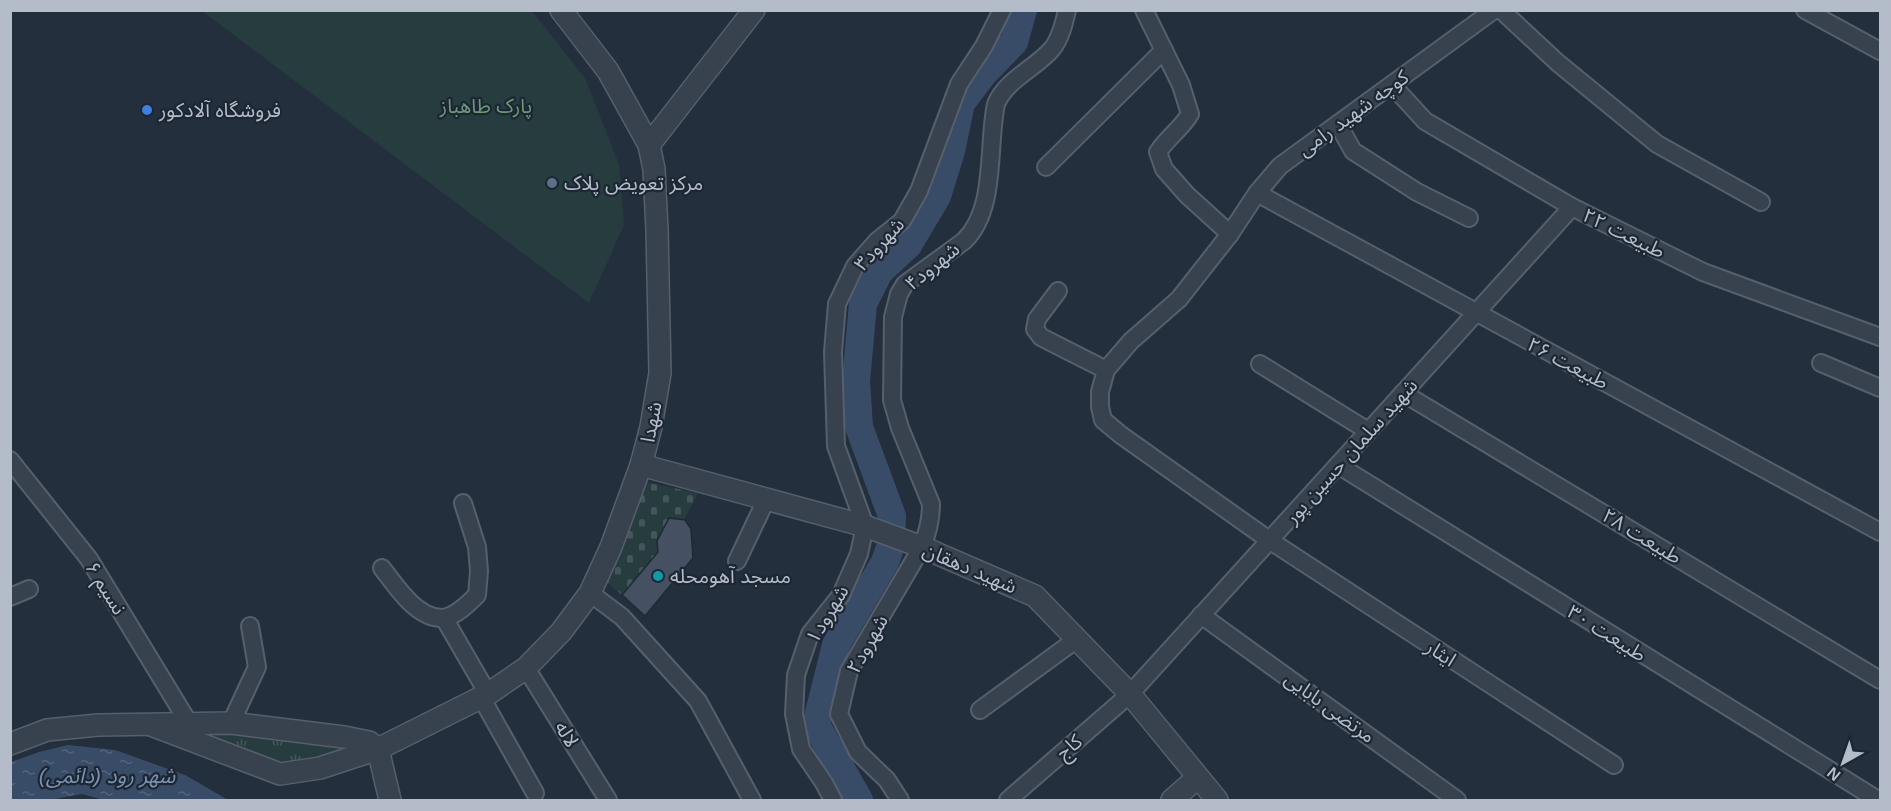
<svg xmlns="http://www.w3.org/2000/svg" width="1891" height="811" font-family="Helvetica,'Noto Sans Arabic',sans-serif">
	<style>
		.grass { fill: url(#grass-tufts) }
		.cemetery { fill: url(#cemetery-stones) }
		.green { fill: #263c3f }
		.water { fill: url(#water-ripples) }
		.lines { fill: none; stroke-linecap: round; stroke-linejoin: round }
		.river { stroke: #394c67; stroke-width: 28 }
		.building { fill: #455162; stroke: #1f2835; stroke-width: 1.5 }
		.minor-casing { stroke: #565f6c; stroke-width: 20 }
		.tertiary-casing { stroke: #565f6c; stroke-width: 24 }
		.minor { stroke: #38414e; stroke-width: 16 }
		.tertiary { stroke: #38414e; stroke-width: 21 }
		.shop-dot { fill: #3f7fe0; stroke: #1d2633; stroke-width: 2 }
		.service-dot { fill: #5c6f8a; stroke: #1d2633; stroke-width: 2 }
		.culture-dot { fill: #0f9aa8; stroke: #1d2633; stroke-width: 2 }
		.labels { text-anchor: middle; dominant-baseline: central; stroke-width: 4.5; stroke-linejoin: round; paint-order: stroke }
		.park-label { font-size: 20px; fill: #6b9a76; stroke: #1d2633 }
		.poi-label { font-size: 20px; fill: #b4bcc9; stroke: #1d2633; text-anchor: start }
		.street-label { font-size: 20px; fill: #b4bcc9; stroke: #1d2633 }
		.water-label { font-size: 21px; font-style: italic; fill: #7c92b1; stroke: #1d2633 }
	</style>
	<defs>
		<pattern id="grass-tufts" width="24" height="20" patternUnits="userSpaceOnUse" patternTransform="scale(1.5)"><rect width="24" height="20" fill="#263c3f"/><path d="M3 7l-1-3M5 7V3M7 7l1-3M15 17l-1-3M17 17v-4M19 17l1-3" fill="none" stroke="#435659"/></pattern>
		<pattern id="cemetery-stones" width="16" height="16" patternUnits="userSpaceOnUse" patternTransform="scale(1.5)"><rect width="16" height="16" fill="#263c3f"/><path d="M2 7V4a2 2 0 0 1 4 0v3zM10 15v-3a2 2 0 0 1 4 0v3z" fill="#435659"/></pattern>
		<pattern id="water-ripples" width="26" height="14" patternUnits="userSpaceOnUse" patternTransform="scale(1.5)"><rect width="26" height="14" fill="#394c67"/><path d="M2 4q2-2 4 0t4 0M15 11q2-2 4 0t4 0" fill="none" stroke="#53647b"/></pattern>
	</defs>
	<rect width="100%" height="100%" fill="#242f3e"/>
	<polygon class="grass" points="204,732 288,737 345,748 290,765"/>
	<polygon class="cemetery" points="644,482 698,493 685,518 686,524 691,529 693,558 645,616 603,578"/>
	<polygon class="green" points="202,11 532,11 585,78 619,164 624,225 589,303"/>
	<g class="water">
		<polygon points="809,723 825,726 865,800 846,800"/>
		<polygon points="68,745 115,750 185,775 228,800 104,800 82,794 49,800 11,800 11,762 39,752"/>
	</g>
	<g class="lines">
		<polyline class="river" points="859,800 816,725 836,645 885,562 891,545 892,516 859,427 856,381 863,304 879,272 908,245 937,196 951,151 961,103 983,74 1014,42 1023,10"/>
	</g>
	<polygon class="building" points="669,518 685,520 691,529 693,558 645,616 622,595 658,552 657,541"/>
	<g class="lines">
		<g class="minor-casing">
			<g id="minor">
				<path d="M1144 10 1181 85 1190 114C1181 129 1168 137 1158 152L1164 169 1187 195 1230 234"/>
				<polyline points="1494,10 1280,166 1257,193 1230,234 1179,299 1131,341 1106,370 1100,392 1100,407 1103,420 1121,435 1269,540 1614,765"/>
				<polyline points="1501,10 1558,63 1657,144 1761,202"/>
				<polyline points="1805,10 1880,51"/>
				<polyline points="1392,85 1425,121 1572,207 1703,272 1880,337"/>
				<polyline points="1338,124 1353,151 1417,192 1469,218"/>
				<polyline points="1046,167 1164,50"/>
				<polyline points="1257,193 1880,532"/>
				<polyline points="1058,291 1037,319 1035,329 1041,337 1106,370"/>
				<polyline points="1821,363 1880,388"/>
				<polyline points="1260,364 1368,431"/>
				<polyline points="1403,393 1880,680"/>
				<polyline points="10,460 89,559 190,725"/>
				<polyline points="1338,465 1878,800"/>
				<polyline points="737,561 766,500"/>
				<path d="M382 568C396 586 416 618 442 618 455 617 468 604 477 595L479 571 477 547 463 503"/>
				<polyline points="590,593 622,617 698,701 752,800"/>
				<polyline points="10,597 29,589"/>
				<polyline points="1201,615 1457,800"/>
				<polyline points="444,618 488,694"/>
				<polyline points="526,668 608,800"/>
				<polyline points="481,697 535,793"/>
				<polyline points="980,710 1077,639"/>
				<polyline points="231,723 257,667 250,626"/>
				<polyline points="833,800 824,783 801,749 794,714 796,675 810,634 841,595 859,554 865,526 836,446 833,352 837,304 855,266 877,241 902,221 919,191 959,84 984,46 1002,10"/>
				<path d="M900 800 887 780 858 752 839 714 849 671 922 547C928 532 931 520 931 504L900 428 892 400 893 317 899 294 905 284 964 241C997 209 987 147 996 104 1006 80 1034 69 1051 50 1060 40 1064 24 1067 10"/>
				<polyline points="1008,800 1130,694 1572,207"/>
			</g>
		</g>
		<g class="tertiary-casing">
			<g id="tertiary">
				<polyline points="649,145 754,10"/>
				<polyline points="641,465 865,526 922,547 1035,596 1130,694 1217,800"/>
				<polyline points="151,725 280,774 320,768 378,749 488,694 526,668 561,632 590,593 611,547 641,465 651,427 660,373 657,230 654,169 649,145 608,71 561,10"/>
				<polyline points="10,744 47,730 98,725 231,723 344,737 369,742 378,749 390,800"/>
				<polyline points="1172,800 1197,778"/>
			</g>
		</g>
		<use href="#minor" class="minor"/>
		<use href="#tertiary" class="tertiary"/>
	</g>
	<circle class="shop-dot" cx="147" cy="110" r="6"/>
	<circle class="service-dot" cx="552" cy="183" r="6"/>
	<circle class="culture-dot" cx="658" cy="576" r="6"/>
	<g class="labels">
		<g class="park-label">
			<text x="486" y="106">پارک طاهباز</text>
		</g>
		<g class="poi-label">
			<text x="159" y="110">فروشگاه آلادکور</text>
			<text x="564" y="183">مرکز تعویض پلاک</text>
			<text x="670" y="576">مسجد آهومحله</text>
		</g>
		<g class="street-label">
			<text transform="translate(1353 113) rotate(-36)">کوچه شهید رامی</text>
			<text transform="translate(1624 233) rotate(26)">طبیعت ۲۲</text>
			<text transform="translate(879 244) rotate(-48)">شهرود۳</text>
			<text transform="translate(932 266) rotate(-39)">شهرود۴</text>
			<text transform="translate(1568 363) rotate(28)">طبیعت ۲۶</text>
			<text transform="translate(651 422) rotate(-79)">شهدا</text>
			<text transform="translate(1351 451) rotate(-48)">شهید سلمان حسین پور</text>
			<text transform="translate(1642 536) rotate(31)">طبیعت ۲۸</text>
			<text transform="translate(970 568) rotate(23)">شهید دهقان</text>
			<text transform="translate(106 588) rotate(58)">نسیم ۶</text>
			<text transform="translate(827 614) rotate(-59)">شهرود۱</text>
			<text transform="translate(1607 633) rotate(32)">طبیعت ۳۰</text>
			<text transform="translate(867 644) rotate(-61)">شهرود۲</text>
			<text transform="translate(1441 653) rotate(33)">ایثار</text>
			<text transform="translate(1330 707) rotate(36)">مرتضی بابایی</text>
			<text transform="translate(567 734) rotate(58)">لاله</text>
			<text transform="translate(1069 747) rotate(-41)">کاج</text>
		</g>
		<g class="water-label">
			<text x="107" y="775">شهر رود (دائمی)</text>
		</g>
	</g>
	<rect width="1891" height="811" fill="none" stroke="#b4bcc9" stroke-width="24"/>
	<g transform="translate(1843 763) rotate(220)" stroke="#1d2633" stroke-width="4.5" paint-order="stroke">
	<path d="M0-4.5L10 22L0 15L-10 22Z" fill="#b4bcc9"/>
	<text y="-9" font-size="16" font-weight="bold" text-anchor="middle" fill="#b4bcc9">N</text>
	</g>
</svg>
